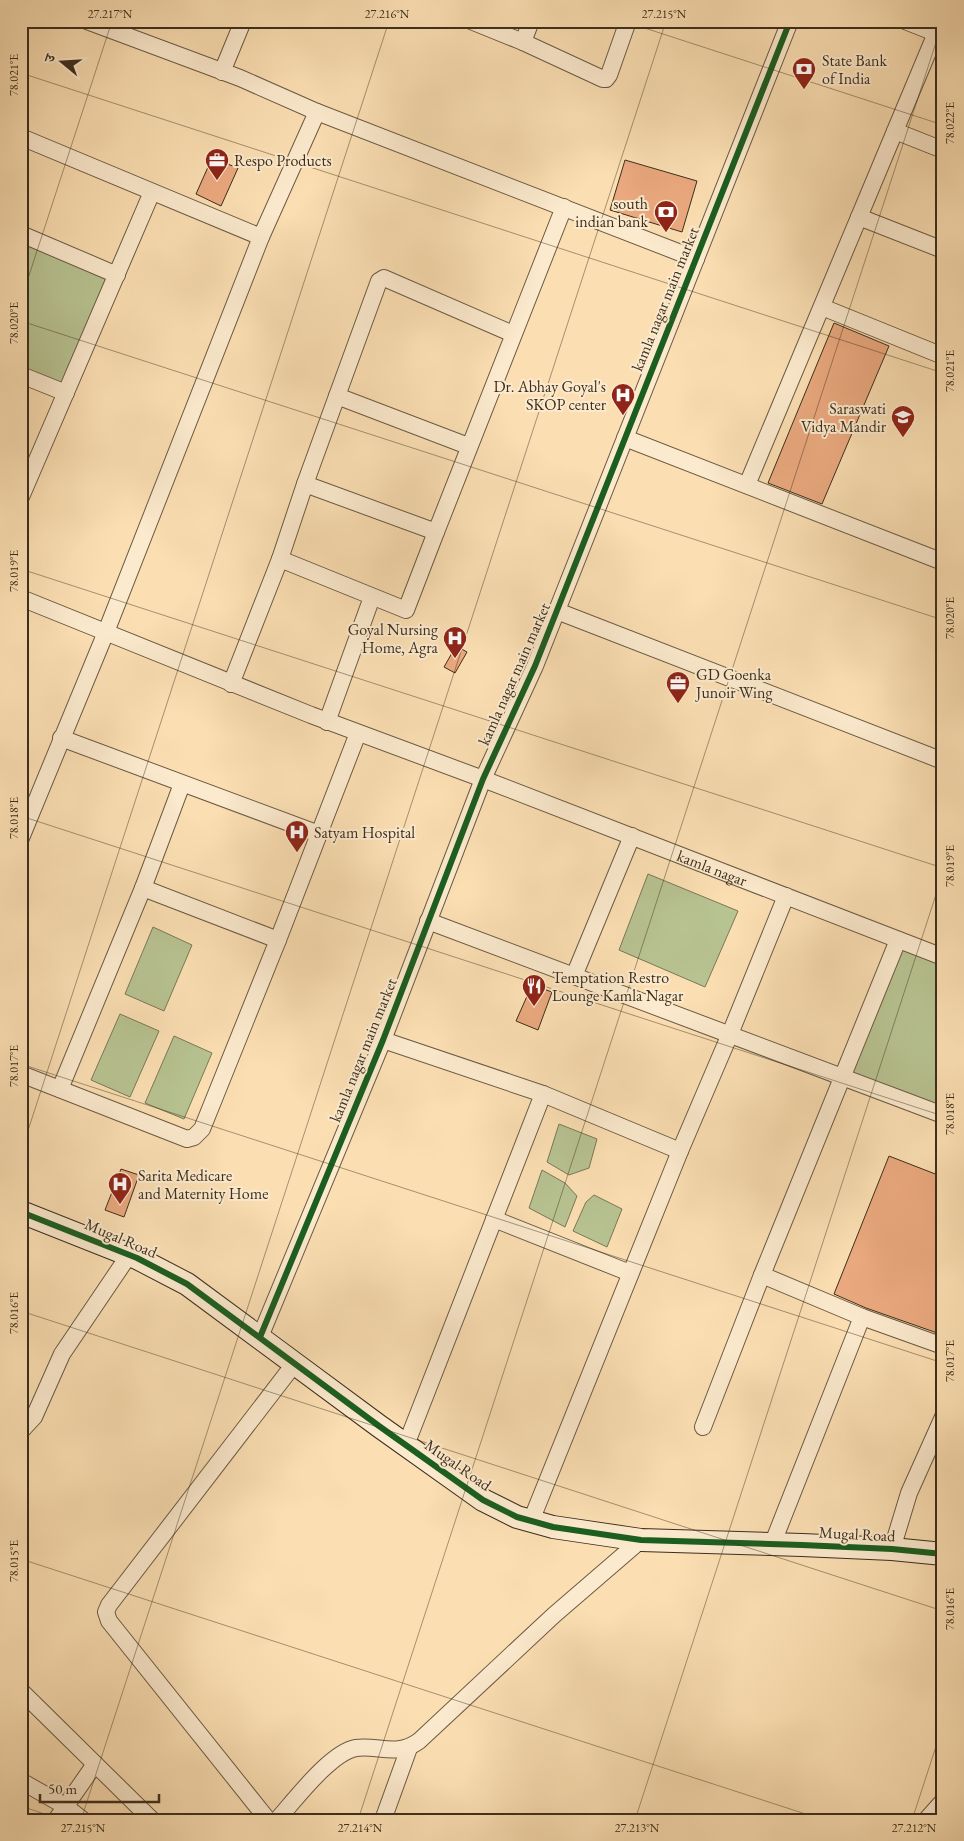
<svg xmlns="http://www.w3.org/2000/svg" width="964" height="1841" font-family="'EB Garamond','Noto Serif Devanagari',serif">
	<style>
		.green { fill: #b8c392; stroke: #7a7857 }
		.building { fill: #eba97f; stroke: #3c2e1c }
		.lines { fill: none; stroke-linecap: round; stroke-linejoin: round }
		.street-casing { stroke: #6c5a42; stroke-width: 18 }
		.secondary-casing { stroke: #3c2e1c; stroke-width: 24 }
		.street { stroke: #fceace; stroke-width: 16 }
		.secondary { stroke: #fceace; stroke-width: 22 }
		.cycleway-casing { stroke: #fceace; stroke-width: 9 }
		.cycleway { stroke: #1b5e20; stroke-width: 6 }
		.ticks { fill: none; stroke: #3c2e1c; stroke-width: 1; stroke-opacity: 0.45 }
		.labels { text-anchor: middle; dominant-baseline: central; stroke-width: 4; stroke-linejoin: round; paint-order: stroke }
		.poi-label { font-size: 16px; fill: #3c2e1c; stroke: #fceace; text-anchor: start }
		.street-label { font-size: 16px; fill: #3c2e1c; stroke: #fceace }
		.neatline { fill: none; stroke: #3c2e1c; stroke-width: 2 }
		.ticks-label { font-size: 12px; text-anchor: middle; fill: #3c2e1c }
	</style>
	<rect width="100%" height="100%" fill="#fbdfb3"/>
	<filter id="stains"><feTurbulence type="fractalNoise" baseFrequency=".004" numOctaves="4"/><feColorMatrix values="0 0 0 0 .2 0 0 0 0 .09 0 0 0 0 .02 0 0 0 .5 -.17"/></filter>
	<radialGradient id="worn" r=".72"><stop offset=".6" stop-color="#630" stop-opacity="0"/><stop offset="1" stop-color="#630" stop-opacity=".3"/></radialGradient>
	<g class="green">
		<polygon points="21,234 117,275 66,393 21,375"/>
		<polygon points="648,874 738,911 705,987 619,950"/>
		<polygon points="153,927 192,945 164,1011 125,994"/>
		<polygon points="898,940 943,957 943,1115 843,1077"/>
		<polygon points="120,1014 159,1031 130,1097 91,1080"/>
		<polygon points="174,1036 212,1053 184,1119 145,1103"/>
		<polygon points="559,1124 597,1139 589,1168 569,1175 547,1162"/>
		<polygon points="542,1170 565,1183 577,1196 565,1227 529,1208"/>
		<polygon points="594,1195 622,1209 607,1247 573,1231 586,1202"/>
	</g>
	<g class="building">
		<polygon points="212,158 238,168 221,206 196,194"/>
		<polygon points="625,160 697,181 682,232 610,210"/>
		<polygon points="834,323 889,346 822,504 768,483"/>
		<polygon points="456,646 467,652 455,673 444,667"/>
		<polygon points="532,985 552,992 538,1030 516,1021"/>
		<polygon points="889,1156 943,1177 943,1335 866,1308 834,1294"/>
		<polygon points="121,1169 139,1175 124,1217 105,1210"/>
	</g>
	<g class="lines">
		<g class="street-casing">
			<g id="street">
				<polyline points="87,21 240,78 317,112"/>
				<polyline points="471,21 523,42"/>
				<polyline points="531,21 523,42 603,79 606,79 609,75 628,21"/>
				<polyline points="905,21 943,36"/>
				<polyline points="222,72 243,21"/>
				<polyline points="895,131 943,150"/>
				<polyline points="21,137 261,237 317,112 696,259"/>
				<polyline points="859,217 943,250"/>
				<polyline points="21,234 117,275"/>
				<polyline points="822,307 943,356"/>
				<polyline points="21,375 66,393"/>
				<polyline points="625,438 943,562"/>
				<polyline points="468,446 337,396 379,281 384,278 513,334"/>
				<polyline points="305,484 436,532 564,207"/>
				<polyline points="747,485 936,33"/>
				<polyline points="21,497 152,192"/>
				<polyline points="280,559 406,610 436,532"/>
				<path id="s1" d="M21 598 311 715 483 779 943 957"/>
				<polyline points="557,611 943,761"/>
				<polyline points="231,684 280,559 305,484 337,396"/>
				<polyline points="327,722 372,597"/>
				<polyline points="61,738 319,834"/>
				<polyline points="21,838 106,632 261,237"/>
				<polyline points="143,888 278,940"/>
				<polyline points="428,921 943,1115"/>
				<polyline points="898,940 762,1275 862,1317 943,1346"/>
				<polyline points="574,976 632,836"/>
				<polyline points="383,1040 543,1094 680,1151"/>
				<polyline points="21,1074 187,1139 194,1137 202,1129 278,940 358,733"/>
				<polyline points="60,1089 143,888 182,784"/>
				<polyline points="494,1219 630,1273"/>
				<polyline points="260,1337 383,1040 483,779 535,666 790,21"/>
				<polyline points="703,1427 762,1275"/>
				<polyline points="21,1431 34,1417 62,1354 129,1255"/>
				<polyline points="406,1445 543,1094"/>
				<polyline points="531,1521 680,1151 730,1034 786,896"/>
				<polyline points="772,1545 862,1317"/>
				<polyline points="892,1549 909,1493 943,1417"/>
				<polyline points="21,1691 152,1820"/>
				<polyline points="21,1781 65,1806 83,1820"/>
				<polyline points="56,1820 95,1764"/>
				<polyline points="268,1820 109,1621 106,1612 109,1605 295,1363"/>
				<path d="M277 1820C294 1801 331 1752 356 1748 379 1745 397 1757 419 1741L554 1615 641 1540"/>
				<polyline points="383,1820 409,1748"/>
				<polyline points="926,1820 943,1801"/>
			</g>
		</g>
		<g class="secondary-casing">
			<polyline id="secondary" points="21,1212 137,1258 187,1284 379,1426 483,1500 517,1517 553,1527 641,1540 802,1545 892,1549 943,1554"/>
		</g>
		<use href="#street" class="street"/>
		<use href="#secondary" class="secondary"/>
		<g class="cycleway-casing">
			<g id="cycleway">
				<polyline points="21,1212 137,1258 187,1284 379,1426 483,1500 517,1517 553,1527 641,1540 802,1545 892,1549 943,1554"/>
				<polyline points="260,1337 383,1040 483,779 535,666 790,21"/>
			</g>
		</g>
		<use href="#cycleway" class="cycleway"/>
	</g>
	<path class="ticks" d="M623 21 943 125M21 73 943 373M21 300 112 21M21 321 943 620M21 569 943 868M21 816 943 1116M21 1064 943 1363M21 1152 389 21M21 1311 943 1611M21 1559 824 1820M21 1806 62 1820M81 1820 666 21M358 1820 943 21M635 1820 943 873M912 1820 943 1725"/>
	<defs>
		<g id="bank-pin" transform="scale(1.25)"><path d="M0 17L-7.5 6A9.5 9.5 0 1 1 7.5 6Z" fill="#8f2418" stroke="#fceace"/><path d="M-6-4H6V4H-6ZM0-2.3a2.3 2.3 0 1 0 0 4.6a2.3 2.3 0 1 0 0-4.6Z" fill="#fff"/></g>
		<g id="office-pin" transform="scale(1.25)"><path d="M0 17L-7.5 6A9.5 9.5 0 1 1 7.5 6Z" fill="#8f2418" stroke="#fceace"/><path d="M-6-3h4V-5.5h4V-3h4V5H-6ZM-1-4.5V-3h2v-1.5ZM-6 0V1H6V0Z" fill="#fff"/></g>
		<g id="hospital-pin" transform="scale(1.25)"><path d="M0 17L-7.5 6A9.5 9.5 0 1 1 7.5 6Z" fill="#8f2418" stroke="#fceace"/><path d="M-5-5h3v3.5h4V-5h3V5h-3V1.5h-4V5h-3Z" fill="#fff"/></g>
		<g id="school-pin" transform="scale(1.25)"><path d="M0 17L-7.5 6A9.5 9.5 0 1 1 7.5 6Z" fill="#8f2418" stroke="#fceace"/><path d="M0-5L7-2L0 1L-7-2ZM-4 1L0 2.5L4 1V4Q0 6-4 4Z" fill="#fff"/></g>
		<g id="restaurant-pin" transform="scale(1.25)"><path d="M0 17L-7.5 6A9.5 9.5 0 1 1 7.5 6Z" fill="#8f2418" stroke="#fceace"/><path d="M-5-6h1v4h1v-4h1v4h1v-4h1v5L-1.5 .5V6h-2V.5L-5-1ZM5-6V6H3V1.5H1.5Q1.5-4 5-6Z" fill="#fff"/></g>
	</defs>
	<g fill-rule="evenodd">
		<use href="#bank-pin" x="804" y="69"/>
		<use href="#office-pin" x="217" y="160"/>
		<use href="#bank-pin" x="666" y="212"/>
		<use href="#hospital-pin" x="623" y="395"/>
		<use href="#school-pin" x="903" y="417"/>
		<use href="#hospital-pin" x="455" y="638"/>
		<use href="#office-pin" x="678" y="683"/>
		<use href="#hospital-pin" x="297" y="832"/>
		<use href="#restaurant-pin" x="534" y="986"/>
		<use href="#hospital-pin" x="120" y="1184"/>
	</g>
	<g class="labels">
		<g class="poi-label">
			<text x="822" y="60">State Bank<tspan x="822" dy="18">of India</tspan></text>
			<text x="234" y="160">Respo Products</text>
			<text x="648" y="203" text-anchor="end">south<tspan x="648" dy="18">indian bank</tspan></text>
			<text x="606" y="386" text-anchor="end">Dr. Abhay Goyal's<tspan x="606" dy="18">SKOP center</tspan></text>
			<text x="886" y="408" text-anchor="end">Saraswati<tspan x="886" dy="18">Vidya Mandir</tspan></text>
			<text x="438" y="629" text-anchor="end">Goyal Nursing<tspan x="438" dy="18">Home, Agra</tspan></text>
			<text x="696" y="674">GD Goenka<tspan x="696" dy="18">Junoir Wing</tspan></text>
			<text x="314" y="832">Satyam Hospital</text>
			<text x="552" y="977">Temptation Restro<tspan x="552" dy="18">Lounge Kamla Nagar</tspan></text>
			<text x="138" y="1175">Sarita Medicare<tspan x="138" dy="18">and Maternity Home</tspan></text>
		</g>
		<g class="street-label">
			<text transform="translate(665 299) rotate(-68)">kamla nagar main market</text>
			<text transform="translate(514 674) rotate(-66)">kamla nagar main market</text>
			<text stroke="none"><textPath href="#s1" startOffset="742">kamla nagar</textPath></text>
			<text transform="translate(363 1050) rotate(-68)">kamla nagar main market</text>
			<text transform="translate(121 1238) rotate(23)">Mugal Road</text>
			<text transform="translate(458 1465) rotate(35)">Mugal Road</text>
			<text transform="translate(857 1534) rotate(3)">Mugal Road</text>
		</g>
	</g>
	<rect width="964" height="1841" fill="none" stroke="#fbdfb3" stroke-width="55"/>
	<g transform="translate(62 62) rotate(288)" stroke="#fceace" stroke-width="4" paint-order="stroke">
	<path d="M0-4L9 19L0 12L-9 19Z" fill="#3c2e1c"/>
	<text y="-8" font-size="14" font-weight="bold" text-anchor="middle" fill="#3c2e1c">उ</text>
	</g>
	<path d="M40 1794v8h119v-8" fill="none" stroke="#3c2e1c" stroke-width="2.5"/>
	<text x="48" y="1794" font-size="15" fill="#3c2e1c" stroke="#fceace" stroke-width="4" paint-order="stroke">50 m</text>
	<rect x="28" y="28" width="908" height="1786" class="neatline"/>
	<g class="ticks-label">
		<text x="110" y="18">27.217°N</text>
		<text x="387" y="18">27.216°N</text>
		<text x="664" y="18">27.215°N</text>
		<text transform="translate(14 75) rotate(-90)" y="4">78.021°E</text>
		<text transform="translate(950 123) rotate(-90)" y="4">78.022°E</text>
		<text transform="translate(14 323) rotate(-90)" y="4">78.020°E</text>
		<text transform="translate(950 371) rotate(-90)" y="4">78.021°E</text>
		<text transform="translate(14 571) rotate(-90)" y="4">78.019°E</text>
		<text transform="translate(950 618) rotate(-90)" y="4">78.020°E</text>
		<text transform="translate(14 818) rotate(-90)" y="4">78.018°E</text>
		<text transform="translate(950 866) rotate(-90)" y="4">78.019°E</text>
		<text transform="translate(14 1066) rotate(-90)" y="4">78.017°E</text>
		<text transform="translate(950 1114) rotate(-90)" y="4">78.018°E</text>
		<text transform="translate(14 1313) rotate(-90)" y="4">78.016°E</text>
		<text transform="translate(950 1361) rotate(-90)" y="4">78.017°E</text>
		<text transform="translate(14 1561) rotate(-90)" y="4">78.015°E</text>
		<text transform="translate(950 1609) rotate(-90)" y="4">78.016°E</text>
		<text x="83" y="1832">27.215°N</text>
		<text x="360" y="1832">27.214°N</text>
		<text x="637" y="1832">27.213°N</text>
		<text x="914" y="1832">27.212°N</text>
	</g>
	<rect width="100%" height="100%" filter="url(#stains)"/>
	<rect width="100%" height="100%" fill="url(#worn)"/>
</svg>
